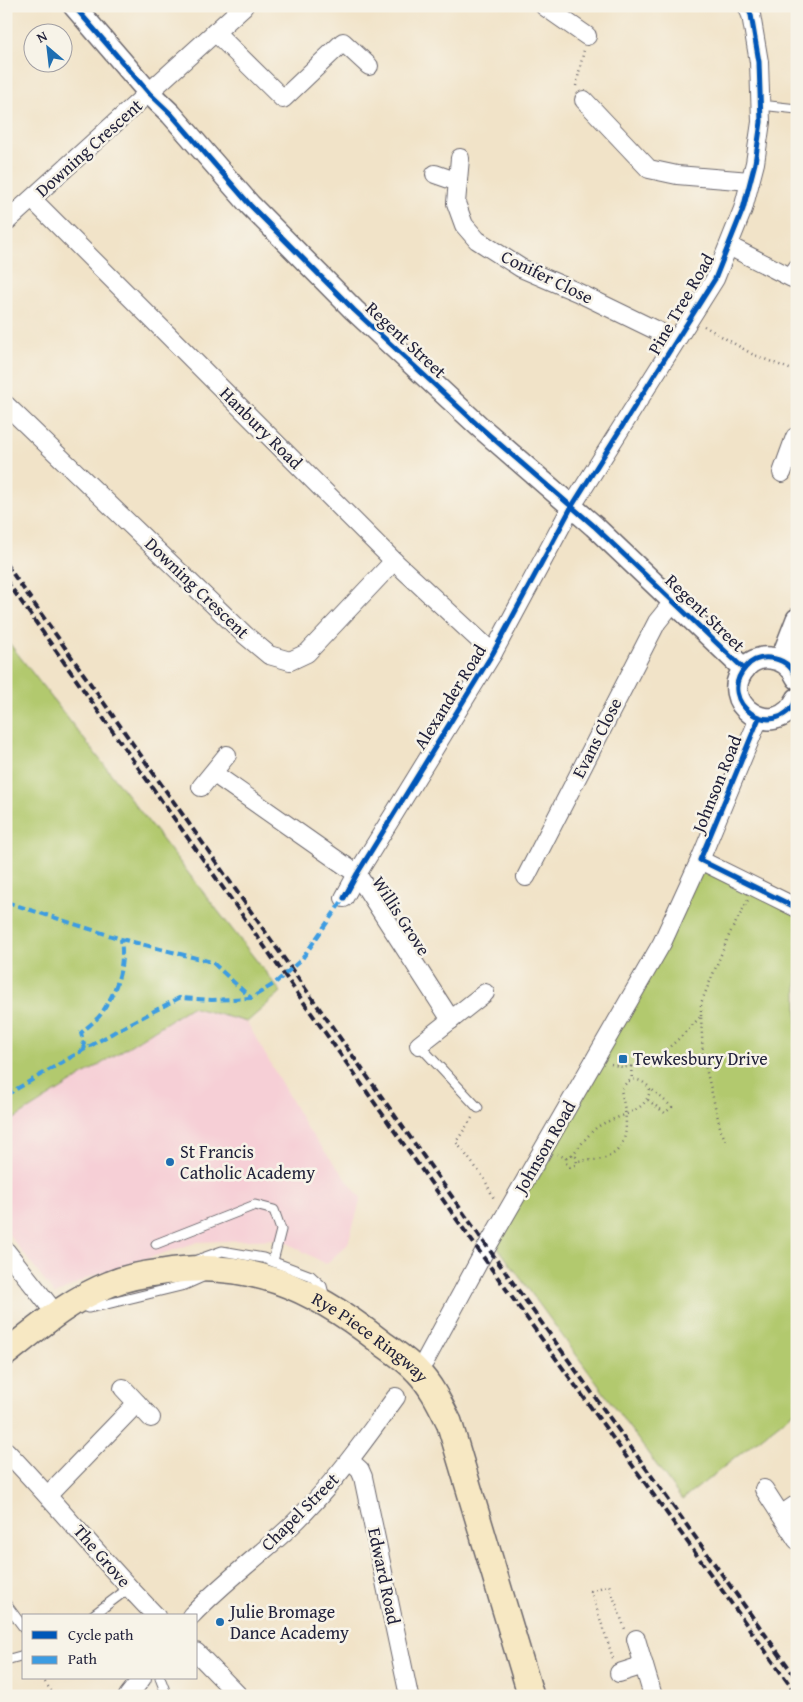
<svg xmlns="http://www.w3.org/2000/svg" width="803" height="1702" viewBox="0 0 803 1702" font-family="'Gentium Book Plus',serif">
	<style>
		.built { fill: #f6cfd6 }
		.green { fill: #b2c96e; stroke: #6a7654 }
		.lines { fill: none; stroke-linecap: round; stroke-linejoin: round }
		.service-casing { stroke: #6a666c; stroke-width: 11 }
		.minor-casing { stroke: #6a666c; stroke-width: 20 }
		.tertiary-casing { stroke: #6a666c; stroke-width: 24 }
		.secondary-casing { stroke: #6a666c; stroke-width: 28 }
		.path { stroke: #6a666c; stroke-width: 2.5; stroke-dasharray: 1 4; stroke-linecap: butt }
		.service { stroke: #fff; stroke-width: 9 }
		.minor { stroke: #fff; stroke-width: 18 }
		.tertiary { stroke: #fff; stroke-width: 21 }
		.secondary { stroke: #f7e8c3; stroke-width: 25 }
		.rail { stroke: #22223b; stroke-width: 4; stroke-dasharray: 8 4; stroke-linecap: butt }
		.quiet { stroke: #3c9ce2; stroke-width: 4; stroke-dasharray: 8 4; stroke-linecap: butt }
		.cycleway-casing { stroke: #f7f3e8; stroke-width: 8 }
		.cycleway { stroke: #0057b8; stroke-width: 5 }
		.poi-dot { fill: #1f6fb2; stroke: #f7f3e8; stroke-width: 2 }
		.labels { text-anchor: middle; stroke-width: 5; stroke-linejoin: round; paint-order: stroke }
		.street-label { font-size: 18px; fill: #22223b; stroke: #f7f3e8 }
		.poi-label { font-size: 18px; fill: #22223b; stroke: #f7f3e8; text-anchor: start }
	</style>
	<rect width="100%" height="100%" fill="#f7f3e8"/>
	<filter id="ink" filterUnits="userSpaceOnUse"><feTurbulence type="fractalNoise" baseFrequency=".02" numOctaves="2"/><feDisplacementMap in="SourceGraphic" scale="10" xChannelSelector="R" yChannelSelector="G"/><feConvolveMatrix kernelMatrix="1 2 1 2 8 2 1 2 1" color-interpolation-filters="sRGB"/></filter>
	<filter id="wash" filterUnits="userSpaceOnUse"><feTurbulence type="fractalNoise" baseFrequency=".0096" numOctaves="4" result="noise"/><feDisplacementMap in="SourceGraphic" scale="20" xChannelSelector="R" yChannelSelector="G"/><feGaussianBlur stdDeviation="1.12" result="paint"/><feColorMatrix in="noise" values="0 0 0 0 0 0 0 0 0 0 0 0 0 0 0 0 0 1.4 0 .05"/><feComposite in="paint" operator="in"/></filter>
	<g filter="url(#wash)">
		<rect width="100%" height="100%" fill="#f1e3c8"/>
		<path class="built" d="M191,1007L247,1022L306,1127L361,1198L348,1244L326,1264L280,1239L198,1242L87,1278L55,1295L6,1231V1124Z"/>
		<g class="green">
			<path d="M6,639L281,992L247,1022L191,1007L6,1124Z"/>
			<path d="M702,865L797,912V1409L682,1500L494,1242Z"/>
		</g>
	</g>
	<g filter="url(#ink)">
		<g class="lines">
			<defs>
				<g id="service">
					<path d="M761,105L797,109"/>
					<path d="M419,1045L478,1108"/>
					<path d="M156,1244L255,1205L274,1210L281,1230L273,1261"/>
					<path d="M197,1260L222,1251L263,1258L311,1276L322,1286L325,1298"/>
					<path d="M80,1305L88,1308L107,1304L185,1285L203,1277"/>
					<path d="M6,1604L24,1628"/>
					<path d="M92,1616L129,1588"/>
					<path d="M6,1660L24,1655"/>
					<path d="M160,1678L167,1696"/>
				</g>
				<g id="minor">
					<path d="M544,6L587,36"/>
					<path d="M215,32L283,99L343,42L369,66"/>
					<path d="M584,100L649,169L677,175L750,181"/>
					<path d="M460,158L456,203L464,225L477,240L521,268L577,292L676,340"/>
					<path d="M435,174L458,182"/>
					<path d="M32,199L394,561L493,653"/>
					<path d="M6,222L244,6"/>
					<path d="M729,246L792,278L797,268"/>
					<path d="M6,405L245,635L269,655L290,661L307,653L394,561"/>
					<path d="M782,473L795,437"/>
					<path d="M213,773L357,874L451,1020"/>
					<path d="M201,787L227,755"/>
					<path d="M700,860L797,908"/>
					<path d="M526,877L657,622L674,601"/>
					<path d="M344,898L357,874L493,653L572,506L715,279L743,209L755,163L761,122L759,62L751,15L747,6"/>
					<path d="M419,1045L485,993"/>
					<path d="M6,1251L56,1314"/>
					<path d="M417,1370L425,1361L484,1252L662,943L700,860L759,718"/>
					<path d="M123,1388L151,1418"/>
					<path d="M6,1451C58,1505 104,1563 156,1616"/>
					<path d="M350,1461L360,1470L363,1477L409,1696"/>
					<path d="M764,1489L797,1540"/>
					<path d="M48,1495L137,1403"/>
					<path d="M781,1515L797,1504"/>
					<path d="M191,1616C222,1583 258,1557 290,1527C331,1488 363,1442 396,1397"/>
					<path d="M636,1639L653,1696"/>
					<path d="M196,1652L239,1696"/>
					<path d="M619,1673L644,1665"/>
					<path d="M128,1696L142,1678"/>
				</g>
				<g id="tertiary">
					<path d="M74,6L149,93L171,114L250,205L354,310L480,427L594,526L744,669"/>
					<path d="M781,660L797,619"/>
					<path d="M797,678C792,667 783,659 770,658C761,657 752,660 746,667C714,701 774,745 797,699"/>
				</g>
				<g id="secondary">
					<path id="s1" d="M6,1353C39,1327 71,1299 110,1284C127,1277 144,1274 162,1272C248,1258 312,1288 378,1340C391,1350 406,1359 417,1371C431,1385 440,1404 449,1422L531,1696"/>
				</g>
			</defs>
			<use href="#service" class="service-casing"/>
			<use href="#minor" class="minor-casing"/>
			<use href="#tertiary" class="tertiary-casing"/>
			<use href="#secondary" class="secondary-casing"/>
			<g class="path">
				<path d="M576,86L584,50"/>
				<path d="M704,326L752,354L797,372"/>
				<path d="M701,1016V1003L730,933L748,900"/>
				<path d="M611,1064C616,1065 622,1068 627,1067C657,1064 681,1037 701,1016L703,1056L721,1131L726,1141"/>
				<path d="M631,1066L632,1080"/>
				<path d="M648,1100L665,1113L672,1107L650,1088"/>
				<path d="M472,1118L456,1142L484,1178L495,1201"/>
				<path d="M557,1154L566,1158V1163L570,1167L577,1164L576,1157L572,1155L566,1158"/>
				<path d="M572,1155C580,1146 587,1136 596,1128C615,1114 648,1115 650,1088C639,1077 629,1076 621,1090C626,1113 634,1148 605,1158C597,1161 586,1160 577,1161"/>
				<path d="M613,1658L591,1591L609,1585L625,1629"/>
				<path d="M42,1678L55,1696"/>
			</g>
			<use href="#service" class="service"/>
			<use href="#minor" class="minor"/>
			<use href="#tertiary" class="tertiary"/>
			<use href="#secondary" class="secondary"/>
			<g class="rail">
				<path d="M6,564L498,1262L797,1679"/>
				<path d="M6,580L491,1268L797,1695"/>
			</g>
			<g class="quiet">
				<path d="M6,902L121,939L212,962L251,998"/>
				<path d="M85,1049L81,1033C87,1027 96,1021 101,1014C117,990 125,967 121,939"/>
				<path d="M6,1095L116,1031L179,998L212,1000L251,998L274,984L302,959L344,898"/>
			</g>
			<defs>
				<g id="cycleway">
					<path d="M74,6L149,93L171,114L250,205L354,310L480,427L594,526L744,669"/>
					<path d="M797,678C792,667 783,659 770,658C761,657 752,660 746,667C714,701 774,745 797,699"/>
					<path d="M759,718L700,860L797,908"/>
					<path d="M344,898L357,874L493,653L572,506L715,279L743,209L755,163L761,122L759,62L751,15L747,6"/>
				</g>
			</defs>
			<use href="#cycleway" class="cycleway-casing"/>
			<use href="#cycleway" class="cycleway"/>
		</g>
	</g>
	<g class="poi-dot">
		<rect x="618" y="1054" width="10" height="10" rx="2.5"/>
		<circle cx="170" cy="1162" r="5"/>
		<circle cx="220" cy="1622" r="5"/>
	</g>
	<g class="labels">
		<g class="street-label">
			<text transform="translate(89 148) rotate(-42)" y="6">Downing Crescent</text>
			<text transform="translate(547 277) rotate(26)" y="6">Conifer Close</text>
			<text transform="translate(681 304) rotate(-60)" y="6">Pine Tree Road</text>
			<text transform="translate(406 340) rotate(43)" y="6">Regent Street</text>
			<text transform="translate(261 428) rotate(45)" y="6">Hanbury Road</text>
			<text transform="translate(197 588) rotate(44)" y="6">Downing Crescent</text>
			<text transform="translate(705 613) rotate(44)" y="6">Regent Street</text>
			<text transform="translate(450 697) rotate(-58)" y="6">Alexander Road</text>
			<text transform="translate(597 738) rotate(-63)" y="6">Evans Close</text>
			<text transform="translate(717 784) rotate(-68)" y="6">Johnson Road</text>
			<text transform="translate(401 916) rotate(57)" y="6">Willis Grove</text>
			<text transform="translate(545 1147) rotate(-60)" y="6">Johnson Road</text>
			<text dy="6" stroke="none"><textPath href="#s1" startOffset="405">Rye Piece Ringway</textPath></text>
			<text transform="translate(300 1512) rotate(-45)" y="6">Chapel Street</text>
			<text transform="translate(102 1556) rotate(49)" y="6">The Grove</text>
			<text transform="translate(384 1576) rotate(78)" y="6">Edward Road</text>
		</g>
		<g class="poi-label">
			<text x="633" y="1065">Tewkesbury Drive</text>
			<text x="180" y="1158">St Francis<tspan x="180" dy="21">Catholic Academy</tspan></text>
			<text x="230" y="1618">Julie Bromage<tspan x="230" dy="21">Dance Academy</tspan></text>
		</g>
	</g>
	<rect width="803" height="1702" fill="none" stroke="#f7f3e8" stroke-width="25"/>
	<rect x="22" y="1614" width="175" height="65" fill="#f7f3e8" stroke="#a29fa3"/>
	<rect x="32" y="1631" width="25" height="8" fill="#0057b8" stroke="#a29fa3"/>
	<text x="68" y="1640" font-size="15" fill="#22223b">Cycle path</text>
	<rect x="32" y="1656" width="25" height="8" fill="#3c9ce2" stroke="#a29fa3"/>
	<text x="68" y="1664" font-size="15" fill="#22223b">Path</text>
	<g transform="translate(48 48) rotate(332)"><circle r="24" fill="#f7f3e8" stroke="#a29fa3"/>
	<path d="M0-4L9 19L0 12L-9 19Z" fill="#1f6fb2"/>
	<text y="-8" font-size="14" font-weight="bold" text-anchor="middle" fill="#22223b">N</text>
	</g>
</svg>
